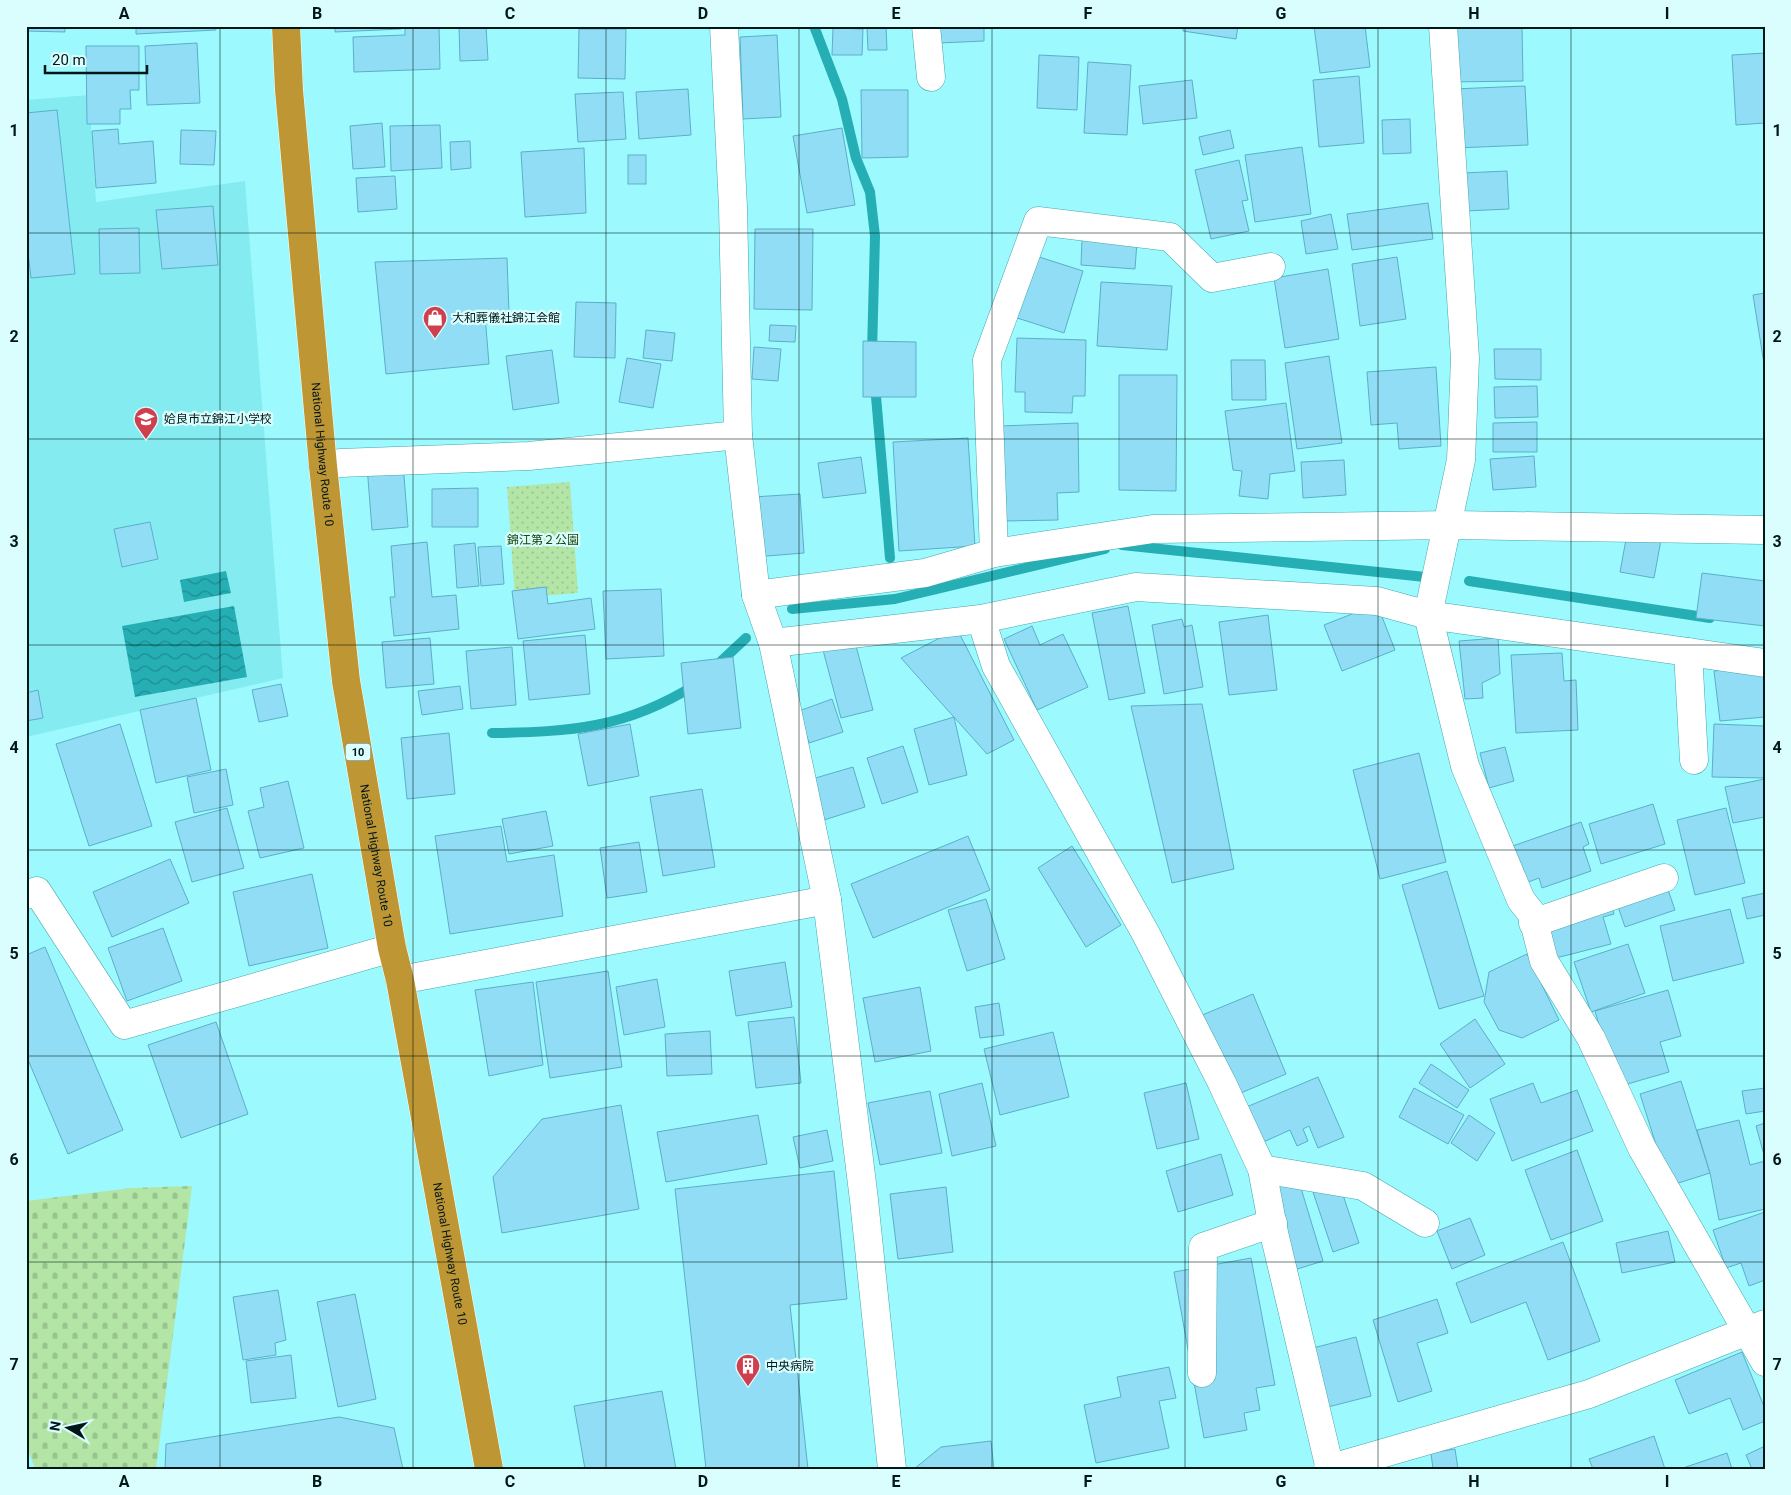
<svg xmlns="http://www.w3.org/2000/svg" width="1791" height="1495" viewBox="0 0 1791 1495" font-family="Roboto,'Noto Sans JP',sans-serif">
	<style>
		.built { fill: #84ecf1 }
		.cemetery { fill: url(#cemetery-stones) }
		.park { fill: url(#park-dots) }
		.water { fill: url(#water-waves) }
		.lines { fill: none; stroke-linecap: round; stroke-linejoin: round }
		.stream { stroke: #25aeb4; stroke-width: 10 }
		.building { fill: #90ddf5; stroke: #5aafc8 }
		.minor-casing { stroke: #46a6ab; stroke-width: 29 }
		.tertiary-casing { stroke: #46a6ab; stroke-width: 29 }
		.trunk-casing { stroke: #fff; stroke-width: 29 }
		.minor { stroke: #fff; stroke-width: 28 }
		.tertiary { stroke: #fff; stroke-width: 28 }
		.trunk { stroke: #bf9634; stroke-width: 28 }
		.grid { fill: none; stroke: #001718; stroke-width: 1; stroke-opacity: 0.55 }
		.labels { text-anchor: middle; stroke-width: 4.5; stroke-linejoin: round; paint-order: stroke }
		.shield { fill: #dafdfe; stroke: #415c5d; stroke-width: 1 }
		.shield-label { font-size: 11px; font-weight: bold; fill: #001718 }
		.poi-label { font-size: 12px; fill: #001718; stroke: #dafdfe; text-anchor: start }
		.street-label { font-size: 12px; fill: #001718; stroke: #dafdfe }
		.park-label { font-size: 12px; fill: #1b480d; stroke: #dafdfe }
		.neatline { fill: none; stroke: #001718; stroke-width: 2 }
		.grid-label { font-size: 16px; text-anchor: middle; font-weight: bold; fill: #001718 }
	</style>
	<defs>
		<pattern id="cemetery-stones" width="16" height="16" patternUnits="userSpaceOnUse" patternTransform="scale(1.25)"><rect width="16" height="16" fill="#b3e5a6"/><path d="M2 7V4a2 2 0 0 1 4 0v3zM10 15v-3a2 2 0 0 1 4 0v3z" fill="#98c48e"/></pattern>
		<pattern id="park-dots" width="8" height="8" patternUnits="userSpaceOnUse" patternTransform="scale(1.25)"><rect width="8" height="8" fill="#b3e5a6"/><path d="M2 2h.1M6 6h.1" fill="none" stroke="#98c48e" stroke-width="1.8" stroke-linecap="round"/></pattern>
		<pattern id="water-waves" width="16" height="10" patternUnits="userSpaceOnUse" patternTransform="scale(1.25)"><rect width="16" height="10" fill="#25aeb4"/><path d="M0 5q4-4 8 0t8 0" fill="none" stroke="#1e8d91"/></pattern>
	</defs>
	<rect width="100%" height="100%" fill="#9cfafe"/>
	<path class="built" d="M89,95L96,202L245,181L283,678L26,737V100Z"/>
	<path class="cemetery" d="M192,1186L156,1469H35L26,1444V1201L131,1188Z"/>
	<path class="park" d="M570,482L578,593L515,598L507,487Z"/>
	<g class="water">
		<path d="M226,571L231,593L184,602L180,580Z"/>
		<path d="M234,606L247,677L135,697L122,626Z"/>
	</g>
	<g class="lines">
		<g class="stream">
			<path d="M814,26L842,99L856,158L870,192L875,236L872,353"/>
			<path d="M875,385L890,558"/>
			<path d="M1122,545L1425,577"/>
			<path d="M1469,581L1710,618"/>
			<path d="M792,609L895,599L1105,549"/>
			<path d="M715,667L746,638"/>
			<path d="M492,733C571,732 626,728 695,685"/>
		</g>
	</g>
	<g class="building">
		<path d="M26,26H65V32L26,31Z"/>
		<path d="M136,26H215L216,30L136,34Z"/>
		<path d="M335,26H401V29L335,32Z"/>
		<path d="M405,26H439L440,69L354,72L353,37L405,35Z"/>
		<path d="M459,26H486L488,60L460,61Z"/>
		<path d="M886,26L887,50H868L867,27Z"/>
		<path d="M939,26H984V41L940,43Z"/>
		<path d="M1184,26H1238L1236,39L1183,31Z"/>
		<path d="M1314,26H1365L1370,67L1320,73Z"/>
		<path d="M1448,26H1522L1523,81L1449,82Z"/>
		<path d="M833,28L863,29L862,55H832Z"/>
		<path d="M579,29H626L625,79L578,78Z"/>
		<path d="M777,35L781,117L743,119L740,37Z"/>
		<path d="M197,43L200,103L147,105L145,46Z"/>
		<path d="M86,46H139V90H130L131,109H120V124H87Z"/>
		<path d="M1765,53V123L1736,125L1732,55Z"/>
		<path d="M1039,55L1079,57L1077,110L1037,108Z"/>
		<path d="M1088,62L1131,65L1127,135L1084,133Z"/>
		<path d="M1359,76L1364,143L1319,147L1313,80Z"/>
		<path d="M1192,80L1197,118L1143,124L1139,86Z"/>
		<path d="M1525,86L1528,145L1456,148L1453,89Z"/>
		<path d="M688,89L691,135L639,139L636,92Z"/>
		<path d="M861,90H908V157L862,158Z"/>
		<path d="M623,92L626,139L578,142L575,94Z"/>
		<path d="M57,110L75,274L31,278L26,235V113Z"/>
		<path d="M1410,119L1411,153L1383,154L1382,120Z"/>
		<path d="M382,123L385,167L353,169L350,126Z"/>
		<path d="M440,125L442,168L391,171L390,126Z"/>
		<path d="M842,128L855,205L807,213L793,136Z"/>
		<path d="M118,129L119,144L153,141L156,183L96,188L92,131Z"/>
		<path d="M181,130L216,131L214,165L180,164Z"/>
		<path d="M1230,130L1234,148L1203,155L1199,137Z"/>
		<path d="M470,141L471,168L451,170L450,142Z"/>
		<path d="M1302,147L1311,214L1255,222L1245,155Z"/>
		<path d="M584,148L586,213L525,217L521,152Z"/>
		<rect x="628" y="155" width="18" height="29"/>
		<path d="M1239,160L1248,200L1242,201L1249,231L1211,239L1195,170Z"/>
		<path d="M1507,171L1509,209L1465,211L1463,173Z"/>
		<path d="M395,176L397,209L358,212L356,178Z"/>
		<path d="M1428,203L1433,239L1352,250L1347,214Z"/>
		<path d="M213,206L218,265L162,269L156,210Z"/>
		<path d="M1331,214L1338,249L1306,254L1301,221Z"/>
		<path d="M139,228L140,273L100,274L99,229Z"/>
		<path d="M755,229H813L812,310L754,309Z"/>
		<path d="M1082,239L1137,242L1135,269L1081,265Z"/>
		<path d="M1033,255L1083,271L1064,333L1014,317Z"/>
		<path d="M1397,257L1406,319L1360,326L1352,264Z"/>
		<path d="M507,258L509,313L485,315L489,364L386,374L375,262Z"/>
		<path d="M1328,269L1339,339L1285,348L1274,278Z"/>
		<path d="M1101,282L1172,286L1167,350L1097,346Z"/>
		<path d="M1765,293V364H1764L1753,295Z"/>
		<path d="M576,302L616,303L615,358L574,357Z"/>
		<path d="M770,325L796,326L795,342L769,341Z"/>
		<path d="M646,330L675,333L672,361L643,358Z"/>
		<path d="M1017,338L1086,340L1085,396H1073L1072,413L1025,412V392H1015Z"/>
		<path d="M863,341L916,342V397H863Z"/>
		<path d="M754,347L781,349L778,381L752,379Z"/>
		<path d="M1494,349H1541V380L1495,379Z"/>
		<path d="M552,350L559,403L513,410L506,356Z"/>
		<path d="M1329,356L1342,443L1297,449L1285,363Z"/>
		<path d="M627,358L661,364L653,408L619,402Z"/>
		<path d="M1231,360H1265L1266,400H1232Z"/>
		<path d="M1436,367L1441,446L1399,449L1397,423L1371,425L1367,372Z"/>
		<path d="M1119,375H1177L1176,491L1119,490Z"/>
		<path d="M1537,386L1538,417L1495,418L1494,387Z"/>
		<path d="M1286,403L1295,471L1270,474L1268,499L1239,496L1242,471L1233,470L1225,411Z"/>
		<path d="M1537,422V452H1493V423Z"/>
		<path d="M1078,423L1079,492L1057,493L1058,520L1004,521L1001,426Z"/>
		<path d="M968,438L975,546L899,551L893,442Z"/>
		<path d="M1534,456L1536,487L1493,490L1490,459Z"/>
		<path d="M861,457L866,493L823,498L818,463Z"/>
		<path d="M1344,460L1346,495L1303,498L1301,462Z"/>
		<path d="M403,463L408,527L372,530L367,466Z"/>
		<path d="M478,488V527H432V489Z"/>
		<path d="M800,494L804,553L742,558L737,498Z"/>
		<path d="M150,522L158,559L122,567L114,529Z"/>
		<path d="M1627,534L1661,540L1654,578L1620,572Z"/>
		<path d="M427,542L432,597L456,595L459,629L394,636L390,597H395L391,546Z"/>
		<path d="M475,543L479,586L457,588L454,545Z"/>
		<path d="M501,546L504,584L481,586L478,547Z"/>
		<path d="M1702,573L1765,581V626L1696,618Z"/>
		<path d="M546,587L548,604L591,598L595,629L518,639L512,591Z"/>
		<path d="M661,589L664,656L606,659L603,591Z"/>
		<path d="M1377,604L1395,650L1342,671L1324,625Z"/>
		<path d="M1128,606L1145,693L1109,700L1092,613Z"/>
		<path d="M1268,615L1277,690L1229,695L1219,622Z"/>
		<path d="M1182,619L1184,627L1192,625L1203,687L1164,694L1152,625Z"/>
		<path d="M1032,626L1040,645L1063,634L1088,687L1037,710L1004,639Z"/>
		<path d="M957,629L1014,740L987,754L901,658Z"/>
		<path d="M585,635L590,694L529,700L523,641Z"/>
		<path d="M430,638L434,684L386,688L382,642Z"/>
		<path d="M1498,638L1500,674L1482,683L1483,698L1465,699L1459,641Z"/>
		<path d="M855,642L873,710L841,718L823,650Z"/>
		<path d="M512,647L516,705L471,709L466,651Z"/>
		<path d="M1562,653L1564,681L1576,680L1578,730L1516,733L1511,655Z"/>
		<path d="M733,657L741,728L688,734L681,663Z"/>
		<path d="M1765,666V717L1720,721L1714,671Z"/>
		<path d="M281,684L288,716L259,722L252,690Z"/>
		<path d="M460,686L463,709L422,715L418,691Z"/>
		<path d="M38,690L43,718L26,721V693Z"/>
		<path d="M196,698L211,770L156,783L140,710Z"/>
		<path d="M832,699L843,732L809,743L799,711Z"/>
		<path d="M1202,704L1234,869L1172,883L1131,706Z"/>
		<path d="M954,717L967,775L929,785L914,729Z"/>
		<path d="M120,724L152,826L89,846L56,744Z"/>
		<path d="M630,724L639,776L588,786L578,734Z"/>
		<path d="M1714,724L1765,726V778L1712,777Z"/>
		<path d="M449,733L455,794L407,799L401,738Z"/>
		<path d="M903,746L918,792L882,804L867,758Z"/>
		<path d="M1505,747L1514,781L1489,788L1480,753Z"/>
		<path d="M1419,753L1446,862L1380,879L1353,770Z"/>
		<path d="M853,767L865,807L824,820L812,779Z"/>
		<path d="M226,769L233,805L194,813L187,777Z"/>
		<path d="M1765,779V817L1733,823L1725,787Z"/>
		<path d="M288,781L304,848L260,858L248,811L264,807L260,788Z"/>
		<path d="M702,789L715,867L663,876L650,797Z"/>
		<path d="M1653,804L1665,844L1601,864L1589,824Z"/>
		<path d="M227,808L244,868L192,882L175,822Z"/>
		<path d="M1726,808L1745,883L1695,895L1677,820Z"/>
		<path d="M546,811L553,846L509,854L502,819Z"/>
		<path d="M1581,822L1589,844L1583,847L1591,871L1542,888L1539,878L1523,884L1510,847Z"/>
		<path d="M501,826L507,862L554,855L563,916L450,934L435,836Z"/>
		<path d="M968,836L990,890L873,938L851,884Z"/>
		<path d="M639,842L647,892L607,898L600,848Z"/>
		<path d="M1072,846L1121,925L1086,947L1038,868Z"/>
		<path d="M170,859L189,903L112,937L93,892Z"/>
		<path d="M1447,871L1484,996L1439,1009L1402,885Z"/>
		<path d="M312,874L328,948L249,966L233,892Z"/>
		<path d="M1664,878L1675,910L1625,927L1614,895Z"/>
		<path d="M1765,893V915L1747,919L1742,898Z"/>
		<path d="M1608,894L1614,914L1603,917L1611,944L1544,961L1532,914Z"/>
		<path d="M986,899L1005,959L967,971L948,910Z"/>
		<path d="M1730,909L1744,963L1673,981L1660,926Z"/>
		<path d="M163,928L182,981L127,1001L108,948Z"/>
		<path d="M1628,944L1645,993L1591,1012L1574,962Z"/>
		<path d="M45,947L123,1130L68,1154L26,1055V955Z"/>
		<path d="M1527,954L1559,1020L1522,1038L1499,1030L1484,1002L1489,972Z"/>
		<path d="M785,962L792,1007L736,1016L729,971Z"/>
		<path d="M608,971L622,1067L550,1078L536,982Z"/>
		<path d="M657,979L665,1027L624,1035L616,987Z"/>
		<path d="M533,982L543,1065L489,1076L475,990Z"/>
		<path d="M920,987L931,1051L875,1062L863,998Z"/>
		<path d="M1668,990L1681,1036L1660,1042L1669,1072L1617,1087L1595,1011Z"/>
		<path d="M1253,994L1286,1074L1217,1103L1183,1023Z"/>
		<path d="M999,1003L1004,1035L980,1038L975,1007Z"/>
		<path d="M794,1017L801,1083L756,1088L748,1022Z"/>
		<path d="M1475,1019L1505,1064L1470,1088L1440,1044Z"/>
		<path d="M216,1022L248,1114L181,1138L148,1045Z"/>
		<path d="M710,1031L712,1074L667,1076L665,1034Z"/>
		<path d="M1053,1032L1069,1097L1000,1115L984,1049Z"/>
		<path d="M1431,1064L1469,1090L1457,1108L1419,1083Z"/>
		<path d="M1318,1077L1344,1137L1318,1148L1309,1126L1303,1129L1308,1141L1297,1146L1290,1130L1259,1144L1244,1108Z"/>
		<path d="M1681,1081L1710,1173L1669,1186L1640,1094Z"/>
		<path d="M982,1083L996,1146L952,1156L939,1094Z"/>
		<path d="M1186,1083L1199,1139L1157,1149L1144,1093Z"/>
		<path d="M1533,1083L1541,1103L1577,1090L1593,1131L1512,1161L1490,1099Z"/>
		<path d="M1414,1088L1464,1115L1448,1144L1399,1117Z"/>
		<path d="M1765,1088V1111L1746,1114L1742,1091Z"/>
		<path d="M930,1091L942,1153L880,1165L868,1103Z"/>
		<path d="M621,1105L639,1209L502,1233L493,1177L542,1119Z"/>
		<path d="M758,1115L767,1164L666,1182L657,1132Z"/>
		<path d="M1469,1115L1495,1133L1477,1161L1451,1143Z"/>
		<path d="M1739,1120L1750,1165L1765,1161V1209L1719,1220L1710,1173L1697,1130Z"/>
		<path d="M1765,1123V1155H1764L1756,1126Z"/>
		<path d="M827,1130L833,1161L800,1168L793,1137Z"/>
		<path d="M1577,1150L1603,1221L1551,1240L1525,1170Z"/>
		<path d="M1221,1154L1233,1195L1178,1212L1166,1171Z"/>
		<path d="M1294,1165L1323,1261L1291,1271L1261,1174Z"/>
		<path d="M1334,1168L1359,1243L1333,1252L1308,1177Z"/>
		<path d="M834,1171L847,1299L790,1305L808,1469H706L675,1189Z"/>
		<path d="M946,1187L953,1252L898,1259L890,1194Z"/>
		<path d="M1765,1212V1280L1749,1286L1741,1263L1726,1268L1713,1230Z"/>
		<path d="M1470,1218L1485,1255L1452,1269L1437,1231Z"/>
		<path d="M1668,1231L1675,1262L1622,1273L1616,1243Z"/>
		<path d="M1563,1242L1600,1341L1548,1360L1526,1302L1471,1323L1456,1283Z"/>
		<path d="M1251,1258L1275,1385L1256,1388L1260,1410L1244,1413L1247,1430L1204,1438L1174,1272Z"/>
		<path d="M278,1290L286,1340L275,1343L276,1355L243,1360L233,1297Z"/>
		<path d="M355,1294L376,1399L338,1407L317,1302Z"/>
		<path d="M1437,1299L1448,1333L1417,1343L1432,1391L1398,1402L1373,1320Z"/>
		<path d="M1356,1337L1371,1396L1324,1408L1309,1349Z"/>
		<path d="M1742,1352L1765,1409V1421L1743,1430L1730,1398L1689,1414L1675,1380Z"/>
		<path d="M291,1355L296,1398L251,1403L246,1361Z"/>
		<path d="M1169,1367L1176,1398L1159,1401L1169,1448L1096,1463L1084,1405L1121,1397L1117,1377Z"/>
		<path d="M662,1391L676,1469H585L574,1406Z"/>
		<path d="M339,1417L394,1428L403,1469H165L166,1444Z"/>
		<path d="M1654,1436L1665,1469H1593L1589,1459Z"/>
		<path d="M991,1441L994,1469H914L941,1447Z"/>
		<path d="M1765,1446V1469H1752L1746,1455Z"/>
		<path d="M1455,1449L1458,1469H1433L1431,1453Z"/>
		<path d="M1727,1453L1732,1469H1680Z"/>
	</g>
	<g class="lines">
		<defs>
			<g id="minor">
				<path d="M724,26L733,207L738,435L756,595L773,643L827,900L864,1200L892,1469"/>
				<path d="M926,26L931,77"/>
				<path d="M1443,26L1465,358L1461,460L1428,615L1465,766L1521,900L1532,914L1544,961L1591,1038L1642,1148L1765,1362"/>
				<path d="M323,466L340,463L529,456L738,435"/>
				<path d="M994,553L987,360L1038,221L1170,237L1212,278L1271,267"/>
				<path d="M756,595L925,573L994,553L1153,529L1454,525L1765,530"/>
				<path d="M981,619L996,666L1146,934L1222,1083L1262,1169L1274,1233L1330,1469"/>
				<path d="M773,643L981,619L1136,587L1377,601L1428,615L1765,663"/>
				<path d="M1688,652L1694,760"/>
				<path d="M26,895L37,891L124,1025L392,948"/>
				<path d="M1533,923L1664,878"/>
				<path d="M400,980L827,900"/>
				<path d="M1262,1169L1363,1186L1425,1223"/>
				<path d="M1202,1373L1203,1247L1273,1223"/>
			</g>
			<path id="tertiary" d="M1328,1469L1589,1394L1765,1324"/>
			<g id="trunk">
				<path id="s1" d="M286,26L289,90L323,466L346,681L392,948L400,980L489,1469"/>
			</g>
		</defs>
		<use href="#minor" class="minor-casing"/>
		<use href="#tertiary" class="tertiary-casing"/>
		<use href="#trunk" class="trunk-casing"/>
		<use href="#minor" class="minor"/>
		<use href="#tertiary" class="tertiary"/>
		<use href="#trunk" class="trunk"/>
	</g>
	<path class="grid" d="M220,26V1469M413,26V1469M606,26V1469M799,26V1469M992,26V1469M1185,26V1469M1378,26V1469M1571,26V1469M26,233H1765M26,439H1765M26,645H1765M26,850H1765M26,1056H1765M26,1262H1765"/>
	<defs>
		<symbol id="shop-pin" viewBox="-11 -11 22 30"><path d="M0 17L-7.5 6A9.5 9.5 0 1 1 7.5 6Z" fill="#cf3f4d" stroke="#dafdfe"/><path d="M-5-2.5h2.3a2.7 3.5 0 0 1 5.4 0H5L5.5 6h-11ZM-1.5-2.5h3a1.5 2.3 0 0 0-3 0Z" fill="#fff"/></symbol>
		<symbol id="school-pin" viewBox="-11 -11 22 30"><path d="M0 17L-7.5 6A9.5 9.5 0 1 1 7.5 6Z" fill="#cf3f4d" stroke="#dafdfe"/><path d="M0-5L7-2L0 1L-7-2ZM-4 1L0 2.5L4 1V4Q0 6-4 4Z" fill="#fff"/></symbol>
		<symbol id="building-pin" viewBox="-11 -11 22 30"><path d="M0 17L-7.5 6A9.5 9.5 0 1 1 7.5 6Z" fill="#cf3f4d" stroke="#dafdfe"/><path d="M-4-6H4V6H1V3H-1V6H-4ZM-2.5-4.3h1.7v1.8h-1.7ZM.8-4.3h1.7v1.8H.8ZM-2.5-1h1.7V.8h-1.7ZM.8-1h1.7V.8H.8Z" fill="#fff"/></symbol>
	</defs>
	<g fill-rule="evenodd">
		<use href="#shop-pin" x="421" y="304" width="28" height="38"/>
		<use href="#school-pin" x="132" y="405" width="28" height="38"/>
		<use href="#building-pin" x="734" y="1352" width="28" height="38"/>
	</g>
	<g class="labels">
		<rect class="shield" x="345.5" y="743.5" width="25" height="17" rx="4"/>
		<g class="shield-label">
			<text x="358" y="756">10</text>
		</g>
		<g class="poi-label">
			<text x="452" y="322">大和葬儀社錦江会館</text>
			<text x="164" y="423">姶良市立錦江小学校</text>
			<text x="766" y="1370">中央病院</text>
		</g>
		<g class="street-label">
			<text dy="4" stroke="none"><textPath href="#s1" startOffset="430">National Highway Route 10</textPath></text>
			<text dy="4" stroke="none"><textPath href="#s1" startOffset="835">National Highway Route 10</textPath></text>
			<text dy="4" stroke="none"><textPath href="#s1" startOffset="1240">National Highway Route 10</textPath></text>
		</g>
		<g class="park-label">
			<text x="543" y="544">錦江第２公園</text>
		</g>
	</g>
	<rect width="1791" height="1495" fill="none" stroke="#dafdfe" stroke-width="55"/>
	<g transform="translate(68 1428) rotate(279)" stroke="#dafdfe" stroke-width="4" paint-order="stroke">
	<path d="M0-4L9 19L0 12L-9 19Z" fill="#001718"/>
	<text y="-8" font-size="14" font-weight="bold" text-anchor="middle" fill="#001718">N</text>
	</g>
	<path d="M45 65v8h102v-8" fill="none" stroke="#001718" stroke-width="2.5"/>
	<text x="52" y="65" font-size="15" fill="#001718" stroke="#dafdfe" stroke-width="4" paint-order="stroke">20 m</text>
	<rect x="28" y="28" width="1736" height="1440" class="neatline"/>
	<g class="grid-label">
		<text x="124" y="19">A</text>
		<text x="317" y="19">B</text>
		<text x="510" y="19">C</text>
		<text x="703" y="19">D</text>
		<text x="896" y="19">E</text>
		<text x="1088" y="19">F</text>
		<text x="1281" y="19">G</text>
		<text x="1474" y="19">H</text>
		<text x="1667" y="19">I</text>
		<text x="14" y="136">1</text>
		<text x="1777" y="136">1</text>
		<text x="14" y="342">2</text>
		<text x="1777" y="342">2</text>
		<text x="14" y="547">3</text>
		<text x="1777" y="547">3</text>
		<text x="14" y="753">4</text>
		<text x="1777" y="753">4</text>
		<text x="14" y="959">5</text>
		<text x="1777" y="959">5</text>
		<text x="14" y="1165">6</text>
		<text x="1777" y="1165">6</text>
		<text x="14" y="1370">7</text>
		<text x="1777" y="1370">7</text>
		<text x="124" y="1487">A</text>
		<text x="317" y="1487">B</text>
		<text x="510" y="1487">C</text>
		<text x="703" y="1487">D</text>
		<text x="896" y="1487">E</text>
		<text x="1088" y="1487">F</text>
		<text x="1281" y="1487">G</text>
		<text x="1474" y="1487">H</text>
		<text x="1667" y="1487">I</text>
	</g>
</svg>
